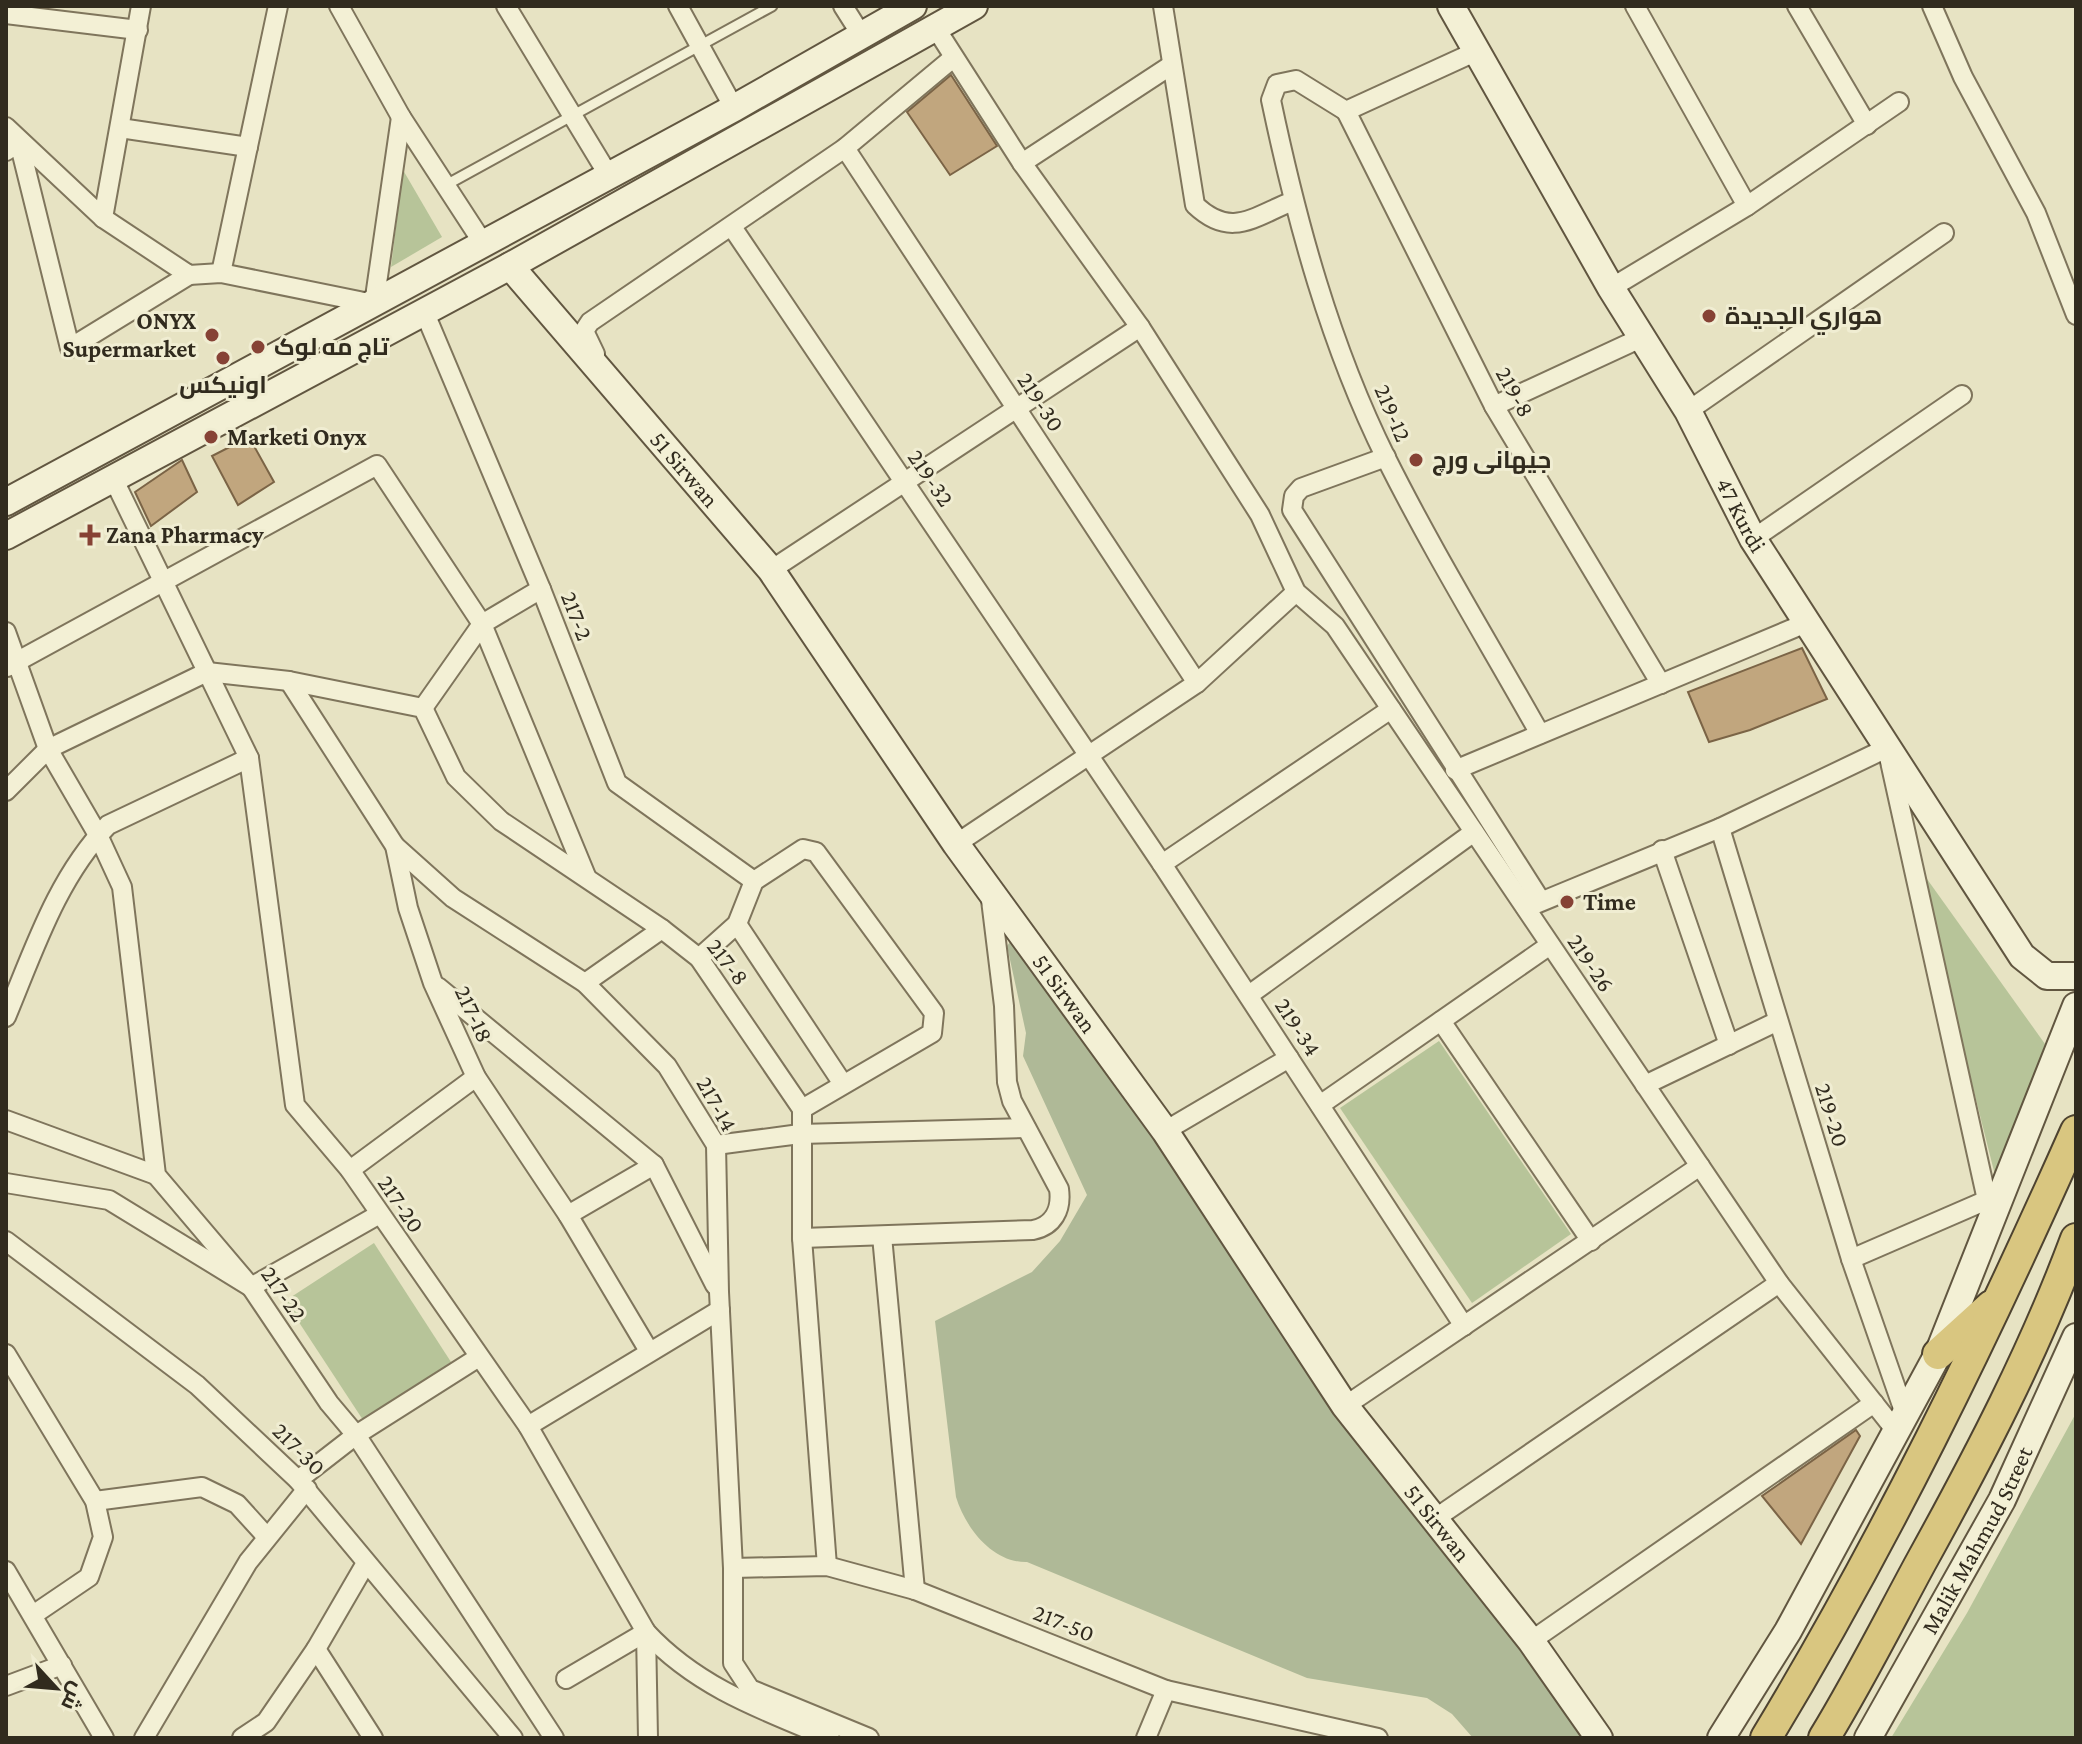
<svg xmlns="http://www.w3.org/2000/svg" width="2082" height="1744" viewBox="0 0 2082 1744" font-family="'Crimson Pro',Cairo,serif">
	<style>
		.green { fill: #b7c499 }
		.cemetery { fill: #afb997 }
		.building { fill: #c1a67e; stroke: #7b6446; stroke-width: 2 }
		.lines { fill: none; stroke-linecap: round; stroke-linejoin: round }
		.service-casing { stroke: #7f755c; stroke-width: 13 }
		.minor-casing { stroke: #7f755c; stroke-width: 22 }
		.secondary-casing { stroke: #615640; stroke-width: 30 }
		.trunk-casing { stroke: #4e4330; stroke-width: 34 }
		.service { stroke: #f3f0d5; stroke-width: 9 }
		.minor { stroke: #f3f0d5; stroke-width: 18 }
		.secondary { stroke: #f3f0d5; stroke-width: 26 }
		.trunk { stroke: #d9c680; stroke-width: 30 }
		.poi-dot { fill: #864235; stroke: #f0edd2; stroke-width: 3 }
		.labels { text-anchor: middle; stroke-width: 6; stroke-linejoin: round; paint-order: stroke }
		.poi-label { font-size: 24px; font-weight: bold; fill: #312b1e; stroke: #f0edd2; text-anchor: start }
		.street-label { font-size: 24px; fill: #312b1e; stroke: #f0edd2 }
	</style>
	<rect width="100%" height="100%" fill="#e7e3c3"/>
	<g class="green">
		<path d="M403,170L442,237L391,267Z"/>
		<path d="M1917,865L2045,1044L1996,1179Z"/>
		<path d="M1439,1041L1571,1234L1472,1303L1340,1108Z"/>
		<path d="M374,1243L451,1362L363,1420L285,1301Z"/>
		<path d="M2076,1413V1738H1891L1967,1613Z"/>
	</g>
	<path class="cemetery" d="M1017,933L1593,1738H1473L1452,1714L1427,1698L1307,1678L1027,1562C992,1563 965,1527 956,1497L935,1321L1032,1272L1060,1241L1087,1195L1023,1056L1026,1033L1007,946Z"/>
	<g class="building">
		<path d="M951,75L997,146L950,175L907,112Z"/>
		<path d="M249,437L274,482L238,505L212,456Z"/>
		<path d="M182,460L197,492L151,526L135,492Z"/>
		<path d="M1802,648L1827,699L1750,730L1709,742L1688,692Z"/>
		<path d="M1856,1430L1860,1436L1801,1544L1762,1496Z"/>
	</g>
	<g class="lines">
		<defs>
			<path id="service" d="M446,185L772,6"/>
			<g id="minor">
				<path d="M339,6L401,117L483,243"/>
				<path d="M506,6L609,176"/>
				<path d="M678,6L734,108"/>
				<path d="M843,6L862,36"/>
				<path d="M1163,6L1195,205C1231,239 1253,217 1293,201"/>
				<path d="M1635,6L1747,206"/>
				<path d="M1797,6L1867,125"/>
				<path d="M1932,6L1963,77L2036,213L2076,315"/>
				<path d="M6,14L138,30"/>
				<path d="M935,27L1022,163L1140,327L1260,515L1296,592L1335,626L1779,1283L1896,1431"/>
				<path d="M1477,51L1346,111L1296,80L1277,84L1271,100C1297,223 1330,345 1386,458C1433,552 1489,643 1540,734"/>
				<path d="M1346,111L1494,406L1661,684"/>
				<path d="M6,127L103,218L189,275L221,273L374,304L401,117"/>
				<path d="M120,128L248,147"/>
				<path d="M845,148L1197,683"/>
				<path d="M6,151L19,142L70,348L189,275"/>
				<path d="M1022,163L1170,66"/>
				<path d="M103,218L141,6"/>
				<path d="M732,227L1162,864L1464,1326"/>
				<path d="M221,273L278,6"/>
				<path d="M1611,288L1747,206L1899,102"/>
				<path d="M424,311L541,589L617,783L754,881"/>
				<path d="M595,354L584,331L590,322L845,148L953,58"/>
				<path d="M1494,406L1643,337"/>
				<path d="M1688,411L1944,233"/>
				<path d="M1386,457L1301,488L1294,496L1292,510L1541,901"/>
				<path d="M112,476L249,758L295,1105L350,1170L528,1426L646,1632C697,1687 762,1710 830,1738"/>
				<path d="M1753,539L1962,395"/>
				<path d="M771,570L1140,327"/>
				<path d="M6,632L48,749L98,835L122,887L156,1175L251,1287L329,1403L356,1435L554,1738"/>
				<path d="M7,667L377,465L482,624L586,876"/>
				<path d="M289,681L395,846L408,908L433,983L476,1077L568,1215L649,1351"/>
				<path d="M423,708L482,624L541,589"/>
				<path d="M1455,770L1806,623"/>
				<path d="M6,791L48,749L207,672L289,681L423,708L456,777L501,821L662,929L699,958L802,1109V1238L827,1566"/>
				<path d="M1720,828L1851,1259L1905,1414"/>
				<path d="M956,844L1197,683L1296,592"/>
				<path d="M395,846L453,898L585,983L667,1066L716,1145L719,1292L733,1568V1663L750,1689L869,1738"/>
				<path d="M1662,850L1729,1045"/>
				<path d="M1162,864L1391,709"/>
				<path d="M1526,908L1720,828L1887,748L1991,1218"/>
				<path d="M737,924L843,1084"/>
				<path d="M699,958L737,924L754,881L803,849L816,852L934,1013L932,1033L802,1109"/>
				<path d="M585,983L662,929"/>
				<path d="M438,987L654,1165L715,1285"/>
				<path d="M1249,995L1474,832"/>
				<path d="M6,1017C34,950 57,878 108,825L249,758"/>
				<path d="M1441,1021L1591,1241"/>
				<path d="M1645,1085L1778,1021"/>
				<path d="M1320,1105L1550,945"/>
				<path d="M6,1120L156,1175"/>
				<path d="M1165,1131L1289,1058"/>
				<path d="M716,1145L800,1134L1026,1128"/>
				<path d="M350,1170L476,1077"/>
				<path d="M6,1183L109,1200L251,1287L378,1215"/>
				<path d="M568,1215L654,1165"/>
				<path d="M882,1236L915,1590"/>
				<path d="M802,1238L1033,1230C1053,1226 1062,1210 1059,1189L1012,1101L1007,1082L1004,1006L990,892"/>
				<path d="M6,1241L197,1385L298,1480L513,1738"/>
				<path d="M1851,1259L1987,1200"/>
				<path d="M6,1354L95,1501L103,1537L89,1577L33,1615"/>
				<path d="M1345,1406L1700,1166"/>
				<path d="M528,1426L720,1310"/>
				<path d="M298,1480L356,1435L479,1357"/>
				<path d="M95,1501L202,1487L237,1504L266,1536"/>
				<path d="M1433,1520L1779,1283"/>
				<path d="M733,1568L827,1566L915,1590L1166,1690L1378,1738"/>
				<path d="M6,1571L104,1738"/>
				<path d="M646,1632L648,1738"/>
				<path d="M1531,1641L1874,1403"/>
				<path d="M316,1649L373,1738"/>
				<path d="M566,1679L646,1632"/>
				<path d="M6,1686L62,1665"/>
				<path d="M144,1738L248,1562L307,1489"/>
				<path d="M242,1738L266,1722L316,1649L366,1563"/>
				<path d="M1146,1738L1166,1690"/>
			</g>
			<g id="secondary">
				<path id="s1" d="M1451,6L1611,288L1688,411L1753,539L2022,956L2047,976H2076"/>
				<path id="s2" d="M510,266L771,570L956,844L1165,1131L1345,1406L1531,1641L1599,1738"/>
				<path d="M6,502L734,108L913,6"/>
				<path d="M6,536L510,266L974,6"/>
				<path d="M1721,1738L1788,1631L1938,1354L2076,1006"/>
				<path id="s3" d="M1868,1738L2002,1500L2076,1337"/>
			</g>
			<g id="trunk">
				<path d="M1938,1354L1991,1306"/>
				<path d="M1766,1738C1884,1543 1983,1340 2076,1131"/>
				<path d="M1824,1738C1859,1681 1889,1621 1921,1562C1979,1457 2034,1352 2076,1239"/>
			</g>
		</defs>
		<use href="#service" class="service-casing"/>
		<use href="#minor" class="minor-casing"/>
		<use href="#secondary" class="secondary-casing"/>
		<use href="#trunk" class="trunk-casing"/>
		<use href="#service" class="service"/>
		<use href="#minor" class="minor"/>
		<use href="#secondary" class="secondary"/>
		<use href="#trunk" class="trunk"/>
	</g>
	<g class="poi-dot">
		<circle cx="1709" cy="316" r="8"/>
		<circle cx="212" cy="335" r="8"/>
		<circle cx="258" cy="347" r="8"/>
		<circle cx="223" cy="358" r="8"/>
		<circle cx="211" cy="437" r="8"/>
		<circle cx="1416" cy="460" r="8"/>
		<path d="M86 523h8v8h8v8h-8v8h-8v-8h-8v-8h8z"/>
		<circle cx="1567" cy="902" r="8"/>
	</g>
	<g class="labels">
		<g class="poi-label">
			<text x="1725" y="324">هواري الجديدة</text>
			<text x="196" y="329" text-anchor="end">ONYX<tspan x="196" dy="28">Supermarket</tspan></text>
			<text x="274" y="355">تاج مه لوک</text>
			<text x="223" y="393" text-anchor="middle">اونيكس</text>
			<text x="227" y="445">Marketi Onyx</text>
			<text x="1432" y="468">جیهانی ورچ</text>
			<text x="106" y="543">Zana Pharmacy</text>
			<text x="1583" y="910">Time</text>
		</g>
		<g class="street-label">
			<text transform="translate(1515 392) rotate(61)" y="8">219-8</text>
			<text transform="translate(1041 402) rotate(57)" y="8">219-30</text>
			<text transform="translate(1393 413) rotate(67)" y="8">219-12</text>
			<text dy="8" stroke="none"><textPath href="#s2" startOffset="268">51 Sirwan</textPath></text>
			<text transform="translate(931 478) rotate(56)" y="8">219-32</text>
			<text dy="8" stroke="none"><textPath href="#s1" startOffset="586">47 Kurdi</textPath></text>
			<text transform="translate(577 616) rotate(69)" y="8">217-2</text>
			<text transform="translate(728 962) rotate(52)" y="8">217-8</text>
			<text transform="translate(1591 963) rotate(56)" y="8">219-26</text>
			<text dy="8" stroke="none"><textPath href="#s2" startOffset="916">51 Sirwan</textPath></text>
			<text transform="translate(474 1014) rotate(65)" y="8">217-18</text>
			<text transform="translate(1298 1027) rotate(57)" y="8">219-34</text>
			<text transform="translate(717 1104) rotate(61)" y="8">217-14</text>
			<text transform="translate(1832 1115) rotate(73)" y="8">219-20</text>
			<text transform="translate(401 1204) rotate(56)" y="8">217-20</text>
			<text transform="translate(284 1294) rotate(55)" y="8">217-22</text>
			<text transform="translate(299 1449) rotate(45)" y="8">217-30</text>
			<text dy="8" stroke="none"><textPath href="#s2" startOffset="1564">51 Sirwan</textPath></text>
			<text dy="8" stroke="none"><textPath href="#s3" startOffset="226">Malik Mahmud Street</textPath></text>
			<text transform="translate(1064 1623) rotate(22)" y="8">217-50</text>
		</g>
	</g>
	<rect width="2082" height="1744" fill="none" stroke="#312b1e" stroke-width="16"/>
	<g transform="translate(56 1688) rotate(116)" stroke="#f0edd2" stroke-width="6" paint-order="stroke">
	<path d="M0-6L14 30L0 20L-14 30Z" fill="#312b1e"/>
	<text y="-12" font-size="22" font-weight="bold" text-anchor="middle" fill="#312b1e">ش</text>
	</g>
</svg>
